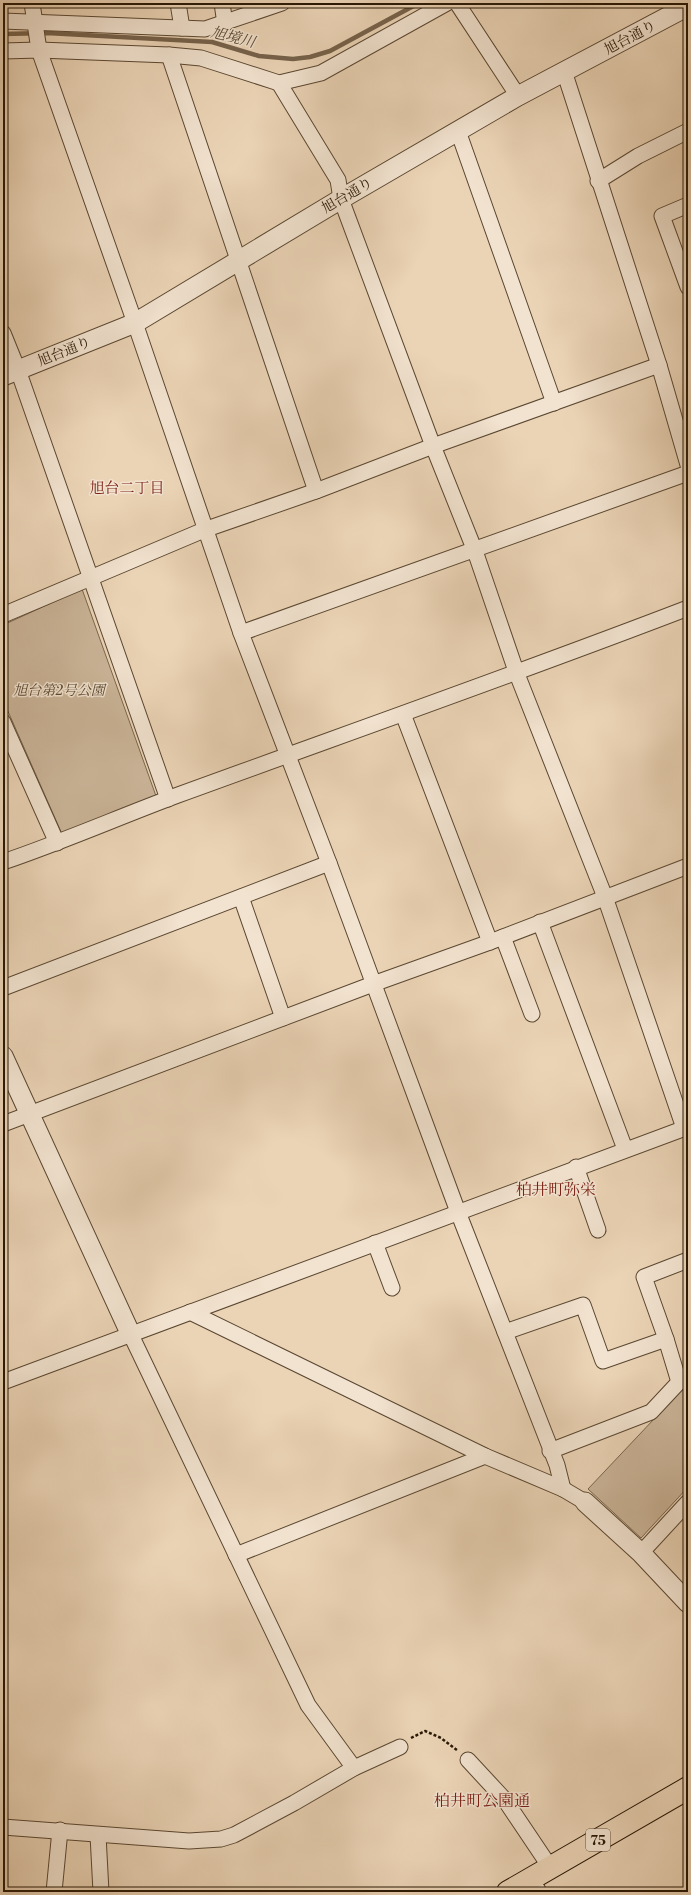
<svg xmlns="http://www.w3.org/2000/svg" width="691" height="1895" viewBox="0 0 691 1895" font-family="'Libre Bodoni','Noto Serif JP',serif">
	<style>
		.green { fill: #cab498; stroke: #7a664e }
		.lines { fill: none; stroke-linecap: round; stroke-linejoin: round }
		.stream { stroke: #76624b; stroke-width: 4.5 }
		.minor-casing { stroke: #5a4731; stroke-width: 17 }
		.tertiary-casing { stroke: #5a4731; stroke-width: 21 }
		.primary-casing { stroke: #291805; stroke-width: 24 }
		.path { stroke: #291805; stroke-width: 2.5; stroke-dasharray: 3 2; stroke-linecap: butt }
		.minor { stroke: #f2e3d0; stroke-width: 15 }
		.tertiary { stroke: #f2e3d0; stroke-width: 19 }
		.primary { stroke: #ebd4b6; stroke-width: 22 }
		.labels { text-anchor: middle; stroke-width: 3; stroke-linejoin: round; paint-order: stroke }
		.shield { fill: #f2e3d0; stroke: #655542; stroke-width: 1 }
		.shield-label { font-size: 13px; font-weight: bold; fill: #291805 }
		.street-label { font-size: 14px; fill: #291805; stroke: #f2e3d0 }
		.park-label { font-size: 14px; font-style: italic; fill: #594731; stroke: #f2e3d0 }
		.water-label { font-size: 15px; font-style: italic; fill: #5c4a34; stroke: #f2e3d0 }
		.neighbourhood-label { font-size: 15px; fill: #7a1f14; stroke: #f2e3d0 }
		.quarter-label { font-size: 16px; fill: #7a1f14; stroke: #f2e3d0 }
	</style>
	<rect width="100%" height="100%" fill="#ebd4b6"/>
	<filter id="stains"><feTurbulence type="fractalNoise" baseFrequency=".005" numOctaves="4"/><feColorMatrix values="0 0 0 0 .2 0 0 0 0 .09 0 0 0 0 .02 0 0 0 .5 -.17"/></filter>
	<radialGradient id="worn" r=".72"><stop offset=".6" stop-color="#630" stop-opacity="0"/><stop offset="1" stop-color="#630" stop-opacity=".3"/></radialGradient>
	<g class="green">
		<path d="M82,589L156,796L62,834L3,700V625Z"/>
		<path d="M688,1383V1487L641,1538L588,1489Z"/>
	</g>
	<g class="lines">
		<path class="stream" d="M3,34L47,33L212,42L259,56L293,59L310,57L330,51L419,3"/>
		<defs>
			<g id="minor">
				<path d="M32,3L39,50L135,323L241,633L329,863L458,1212L557,1465L563,1489"/>
				<path d="M178,3L182,28"/>
				<path d="M222,3L225,24"/>
				<path d="M457,3L518,96"/>
				<path d="M3,21L205,29L282,3"/>
				<path d="M3,51L39,50L169,55L201,58L279,83L321,73L447,3"/>
				<path d="M169,55L316,491"/>
				<path d="M564,71L659,365L688,465"/>
				<path d="M279,83L338,180L341,199L433,446L475,551L517,674L605,897L684,1128"/>
				<path d="M458,131L554,403"/>
				<path d="M598,181L638,156L688,131"/>
				<path d="M688,205L662,216L688,287"/>
				<path d="M3,333L18,370L168,799"/>
				<path d="M3,615L204,530L316,491L433,446L659,365"/>
				<path d="M241,633L688,473"/>
				<path d="M403,714L490,942"/>
				<path d="M3,722L57,843"/>
				<path d="M3,862C62,842 119,817 178,795C348,733 519,673 688,608"/>
				<path d="M241,897L283,1018"/>
				<path d="M540,922L625,1149"/>
				<path d="M503,937L532,1014"/>
				<path d="M3,988L329,863"/>
				<path d="M3,1124L373,984L490,942L688,866"/>
				<path d="M576,1167L598,1230"/>
				<path d="M375,1243L392,1288"/>
				<path d="M190,1312L485,1456L563,1489L585,1502"/>
				<path d="M505,1332L583,1305L603,1361L666,1339L679,1382L651,1412L550,1451"/>
				<path d="M131,1335L308,1705L354,1768"/>
				<path d="M666,1339L644,1277L688,1260"/>
				<path d="M3,1382L688,1127"/>
				<path d="M641,1553L688,1502"/>
				<path d="M236,1555L485,1456"/>
				<path d="M468,1760L505,1800L550,1867"/>
				<path d="M3,1827L189,1841L221,1839L234,1835L294,1803L354,1768L400,1747"/>
				<path d="M98,1835L101,1892"/>
				<path d="M531,1879L539,1892"/>
				<path d="M54,1892L60,1830"/>
			</g>
			<g id="tertiary">
				<path d="M3,376L135,323L341,199L518,96L688,6"/>
				<path d="M3,1056L131,1335"/>
				<path d="M585,1502L641,1553L688,1603"/>
			</g>
			<path id="primary" d="M508,1892L688,1788"/>
		</defs>
		<use href="#minor" class="minor-casing"/>
		<use href="#tertiary" class="tertiary-casing"/>
		<use href="#primary" class="primary-casing"/>
		<path class="path" d="M411,1738L425,1731L441,1738L457,1750"/>
		<use href="#minor" class="minor"/>
		<use href="#tertiary" class="tertiary"/>
		<use href="#primary" class="primary"/>
	</g>
	<g class="labels">
		<rect class="shield" x="586" y="1829" width="24" height="22" rx="3"/>
		<g class="shield-label">
			<text x="598" y="1845">75</text>
		</g>
		<g class="street-label">
			<text transform="translate(630 37) rotate(-28)" y="5">旭台通り</text>
			<text transform="translate(347 195) rotate(-30)" y="5">旭台通り</text>
			<text transform="translate(64 351) rotate(-22)" y="5">旭台通り</text>
		</g>
		<g class="park-label">
			<text x="59" y="695">旭台第2号公園</text>
		</g>
		<g class="water-label">
			<text transform="translate(233 37) rotate(14)" y="5">旭境川</text>
		</g>
		<g class="neighbourhood-label">
			<text x="127" y="493">旭台二丁目</text>
		</g>
		<g class="quarter-label">
			<text x="556" y="1195">柏井町弥栄</text>
			<text x="482" y="1806">柏井町公園通</text>
		</g>
	</g>
	<rect width="691" height="1895" fill="none" stroke="#ebd4b6" stroke-width="16"/>
	<rect x="4" y="4" width="683" height="1887" fill="none" stroke="#291805" stroke-width="2"/>
	<rect x="8" y="8" width="675" height="1879" fill="none" stroke="#291805"/>
	<rect width="100%" height="100%" filter="url(#stains)"/>
	<rect width="100%" height="100%" fill="url(#worn)"/>
</svg>
